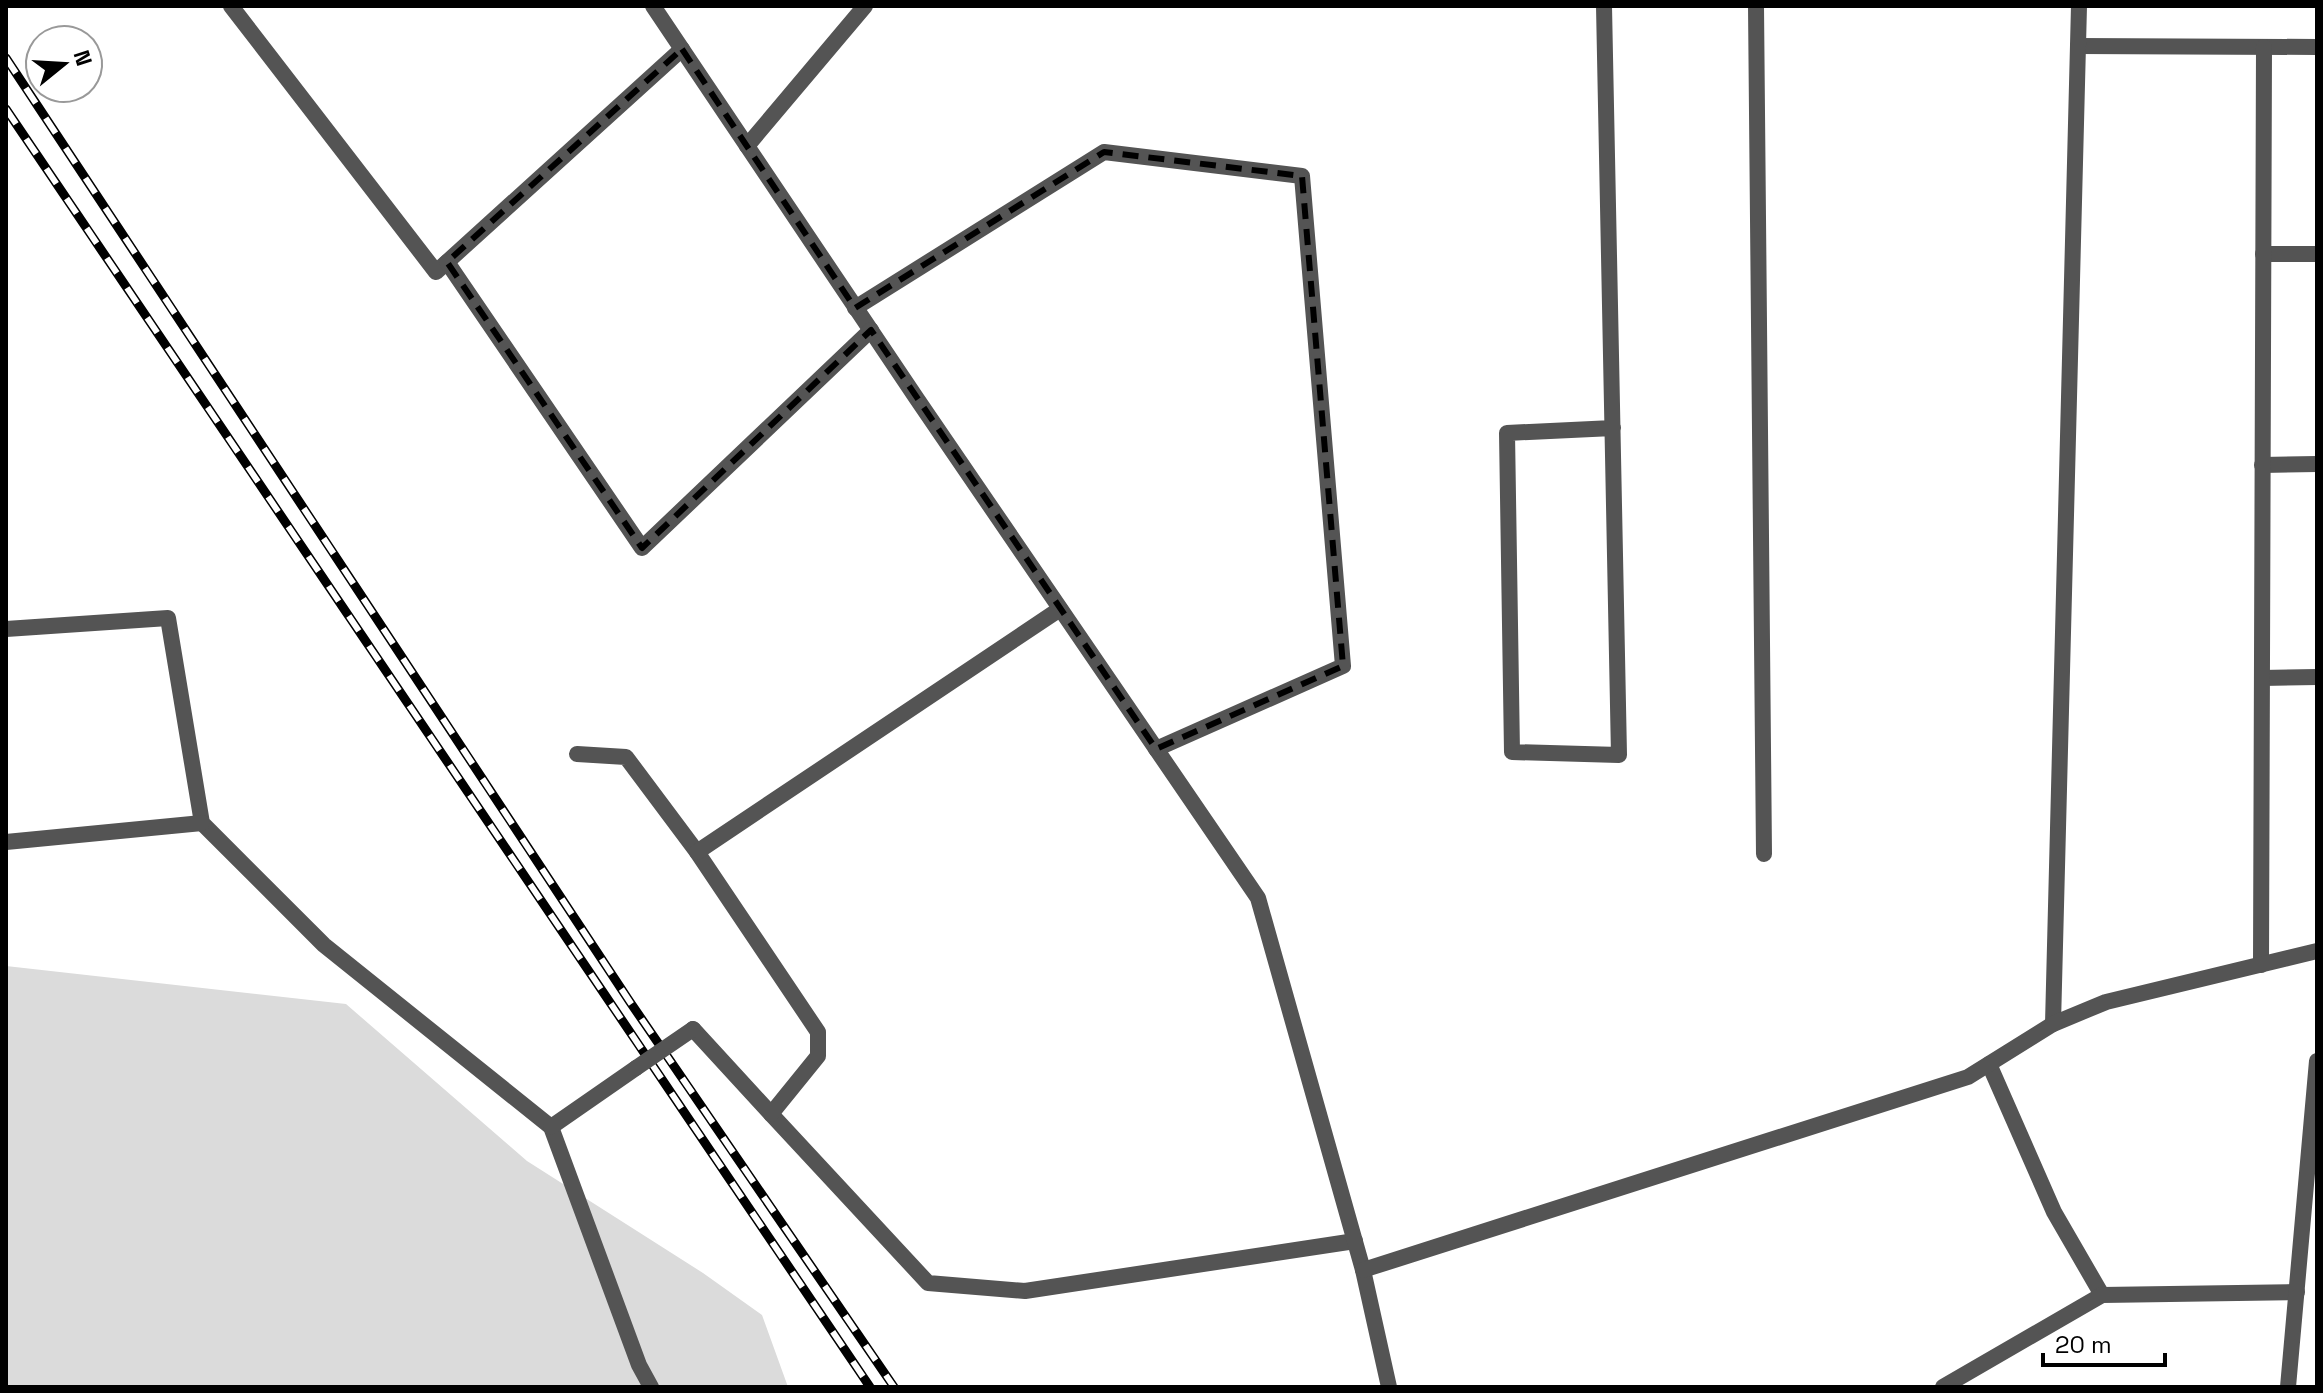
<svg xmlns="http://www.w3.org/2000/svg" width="2323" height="1393" viewBox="0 0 2323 1393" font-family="'Space Grotesk',sans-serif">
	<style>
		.green { fill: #dbdbdb }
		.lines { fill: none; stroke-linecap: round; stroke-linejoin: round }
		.service { stroke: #545454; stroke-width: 16 }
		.minor { stroke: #545454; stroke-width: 16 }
		.rail-casing { stroke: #000; stroke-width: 9 }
		.rail { stroke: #fff; stroke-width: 6; stroke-dasharray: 18; stroke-linecap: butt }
		.minor-bridge { stroke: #545454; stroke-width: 16 }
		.marked { fill: none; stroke: #000; stroke-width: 6; stroke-dasharray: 16 10; stroke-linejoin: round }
	</style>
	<rect width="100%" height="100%" fill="#fff"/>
	<path class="green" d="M6,966L346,1004L527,1161L703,1273L762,1315L788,1387H6Z"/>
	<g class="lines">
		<g class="service">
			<path d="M1989,1064L2054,1212L2102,1295"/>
			<path d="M771,1114L928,1283L1025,1291L1355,1241"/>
			<path d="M1943,1387L2102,1295L2297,1292"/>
		</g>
		<g class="minor">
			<path d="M231,6L436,272L682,49"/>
			<path d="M653,6L917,399L1258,898L1363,1270L1389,1387"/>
			<path d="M1604,6L1619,755L1512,752L1507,433L1613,428"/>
			<path d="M1756,6L1764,854"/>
			<path d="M2078,46L2317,47"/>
			<path d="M747,146L865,6"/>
			<path d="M2263,254H2317"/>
			<path d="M447,262L642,548L871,330"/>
			<path d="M855,308L1104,152L1302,176L1343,666L1156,749"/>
			<path d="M2262,465L2317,464"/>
			<path d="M6,629L168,618L202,823L324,945L551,1127L639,1365L651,1387"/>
			<path d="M2262,678L2317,677"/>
			<path d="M577,754L626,757L697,852L818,1032V1056L771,1114L693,1029"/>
			<path d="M6,842L202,823"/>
			<path d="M697,852L1060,609"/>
			<path d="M2261,965L2264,47"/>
			<path d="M2053,1024L2079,6"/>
			<path d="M551,1127L636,1068"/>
			<path d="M1363,1270L1968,1077L2053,1024L2106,1002L2317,951"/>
			<path d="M2288,1387L2317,1061"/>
		</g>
		<defs>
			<g id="rail">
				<path d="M6,58L630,1002L894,1387"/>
				<path d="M6,109L870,1387"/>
			</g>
		</defs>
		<use href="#rail" class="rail-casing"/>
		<use href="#rail" class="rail"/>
		<path class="minor-bridge" d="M636,1068L693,1029"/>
	</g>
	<path class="marked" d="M682,49L855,308L1104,152L1302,176L1343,666L1156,749L871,330L642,548L447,262Z"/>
	<rect width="2323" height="1393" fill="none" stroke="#000000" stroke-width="16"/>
	<g transform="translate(64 64) rotate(72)"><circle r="38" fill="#ffffff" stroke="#999999" stroke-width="2"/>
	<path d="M0-6L14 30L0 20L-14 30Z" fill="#000000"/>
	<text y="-12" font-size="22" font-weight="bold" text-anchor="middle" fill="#000000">N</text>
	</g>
	<path d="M2043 1353v12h122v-12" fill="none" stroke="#000000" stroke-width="4"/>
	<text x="2055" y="1353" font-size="24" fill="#000000" stroke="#ffffff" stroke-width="6" paint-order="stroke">20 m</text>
</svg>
